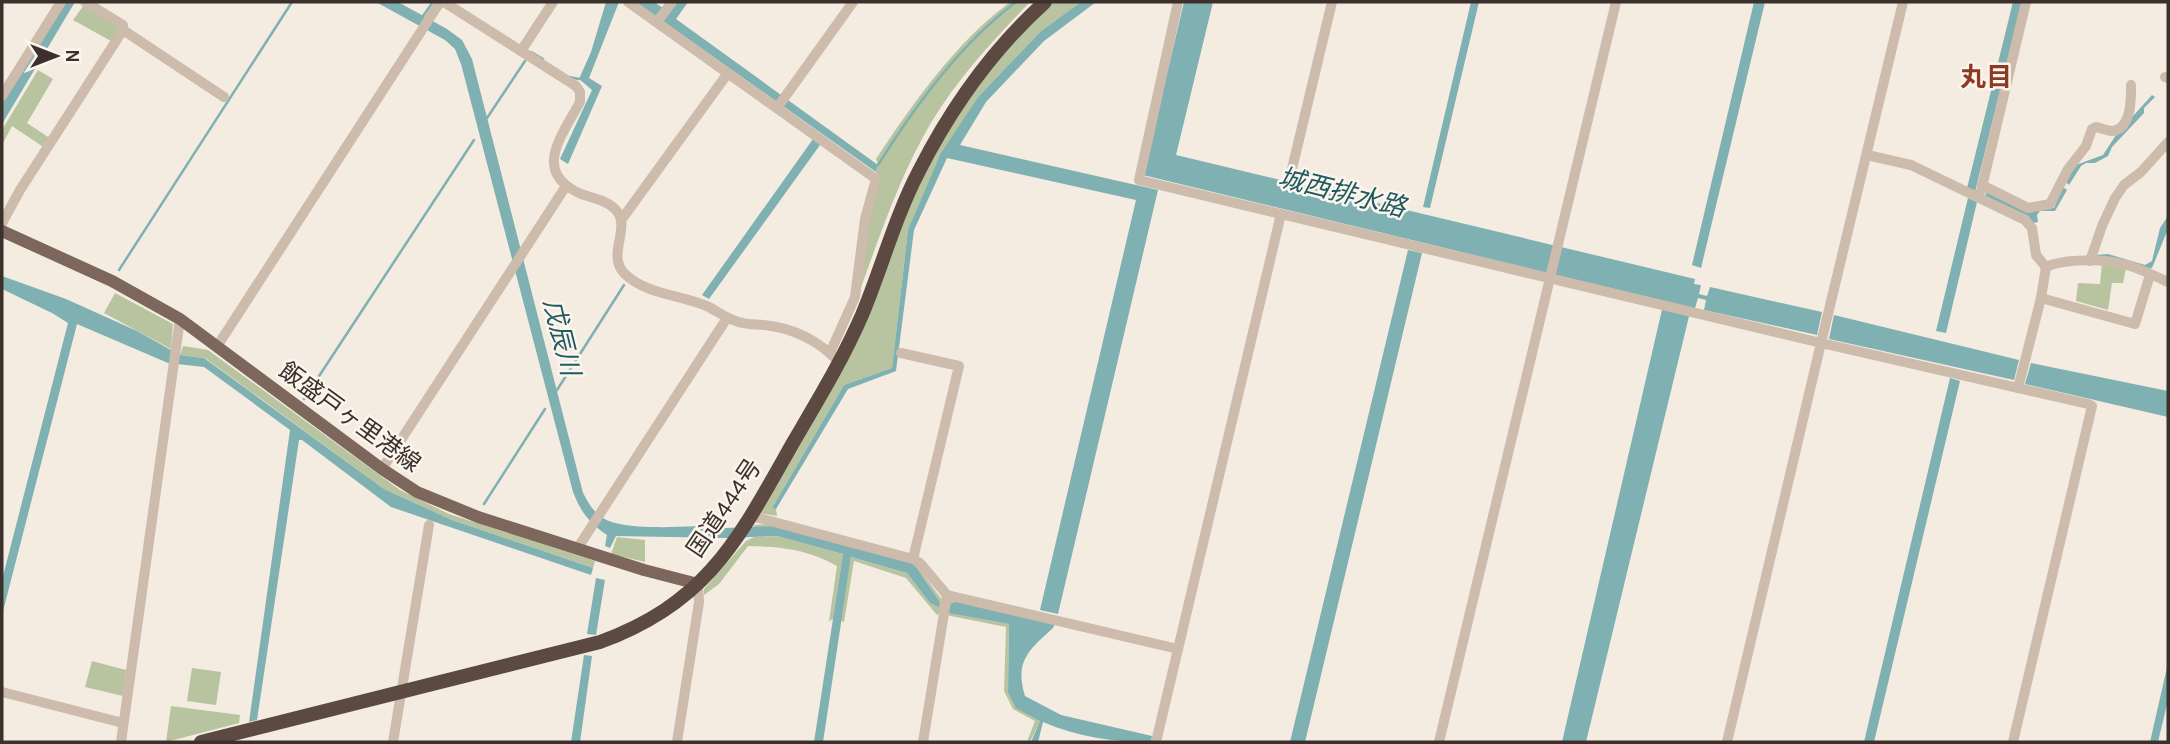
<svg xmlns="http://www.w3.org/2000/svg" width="2170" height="744" viewBox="0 0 2170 744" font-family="Karla,'Noto Sans JP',sans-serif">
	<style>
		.green { fill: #b8c4a0 }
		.water { fill: #7fb0b2 }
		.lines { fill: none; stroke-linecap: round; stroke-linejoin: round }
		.stream { stroke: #7fb0b2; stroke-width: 2.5 }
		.minor { stroke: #cdbbac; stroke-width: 10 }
		.major { stroke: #7d675c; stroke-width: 12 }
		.highway { stroke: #5c4a42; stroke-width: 14 }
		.labels { text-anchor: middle; stroke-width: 5; stroke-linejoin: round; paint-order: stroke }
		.street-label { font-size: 24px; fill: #3b302b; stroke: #fbf5ee }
		.neighbourhood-label { font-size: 26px; font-weight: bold; fill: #8c3b22; stroke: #fbf5ee }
		.water-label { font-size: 26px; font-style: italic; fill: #1f5a5e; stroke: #fbf5ee }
	</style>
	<rect width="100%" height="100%" fill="#f4ebe1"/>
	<g class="green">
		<path d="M1010,2H1030C994,39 959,77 932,121C900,175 880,235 859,293L868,223L880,179L876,172L878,165L876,159C914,102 955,43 1010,2Z"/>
		<path d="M1054,2H1081L1041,31L979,96L908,230L892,368L844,385L772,508L776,509L777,516L759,513L924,173C959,109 998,49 1054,2Z"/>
		<path d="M84,5L120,28L111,41L73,20Z"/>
		<path d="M38,70L53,79L27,123L51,139L45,148L12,126L2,145V130Z"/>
		<path d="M2102,263L2126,268L2123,283H2112L2108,310L2076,301L2078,283L2100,284Z"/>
		<path d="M115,293L173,324L171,349L104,313Z"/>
		<path d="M183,346L208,350L400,490L449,514L595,561L593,568L452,520L384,489L205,358L180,355Z"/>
		<path d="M779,524L915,563L942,600L940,613L937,615L906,578L854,561L844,622L841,621L851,557L907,573L930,603L939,606L940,602L914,564L753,528L754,525Z"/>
		<path d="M777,536L843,554L833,619L829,621L837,566C806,549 783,547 748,546L719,584L704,595V589L746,541L754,537Z"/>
		<path d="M617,537L645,540V562L611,554Z"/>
		<path d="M949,598L1056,622L949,613L1009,624L1008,692L1040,721L1030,742H1027L1035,721L1013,709L1004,691L1006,627L946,615Z"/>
		<path d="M92,661L126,670L123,696L85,687Z"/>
		<path d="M192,668L221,672L216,705L187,701Z"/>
		<path d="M171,706L240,715L239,723L166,742Z"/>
	</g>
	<g class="water">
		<path d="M64,2H75L2,124V103Z"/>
		<path d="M376,2H398L447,29L462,40L472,59L583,493C588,502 593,512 603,518C624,532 694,526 721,525L725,528L780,526L914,564L940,602L939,607L930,603L907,573L851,557L823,742H814L843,554L777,536L727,538L616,536L610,548L605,546L607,535C589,523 581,512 573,492L461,64L455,49L445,40Z"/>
		<path d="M606,2H619L589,78L602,86L568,164L560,159L592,90L579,79L591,52Z"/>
		<path d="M636,2H654L669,12L676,2H688L676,19L878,165L876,172Z"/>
		<path d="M1081,2H1096L1044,41L986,102L960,145L1158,190L1058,614L1040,610L1136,200L947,158L914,230L896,371L848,389L776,509L772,508L844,385L892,368L908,230L941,153L979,96L1041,31Z"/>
		<path d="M1184,2H1213L1176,155L1695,279L1694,284L1701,285L1699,294L1707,296L1710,287L1822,312L1817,335L1704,310L1706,300L1698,298L1695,308H1691L1586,742H1562L1664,301L1143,175Z"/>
		<path d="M1471,2H1479L1430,208L1423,207Z"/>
		<path d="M1754,2H1765L1701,268L1692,265Z"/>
		<path d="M2013,2H2022L1975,192L1967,188Z"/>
		<path d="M2152,95L2155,97L2144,108V113L2112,147L2108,156L2095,163H2086L2081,166L2069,185L2066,182L2076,165L2103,155L2116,135Z"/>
		<path d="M813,139L820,145L709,299L702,295Z"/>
		<path d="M2063,187L2067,190L2055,211H2040L2037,215L2038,222L2033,223L2028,216L1985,196L1987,192L2039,207L2054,208Z"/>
		<path d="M1968,198L1977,202L1946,333L1936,331Z"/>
		<path d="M2168,216V229L2152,268L2147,269L2095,258V255L2108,254L2145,265L2152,261L2160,228Z"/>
		<path d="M1408,250L1422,253L1305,742H1290Z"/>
		<path d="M2,276L66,299L137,331L180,355L204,358L384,489L452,520L593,568L591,575L391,507L302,440H299L257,720L249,722L290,430L204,367L168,363L77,324L2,615V580L68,323L52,313L2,289Z"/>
		<path d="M1834,315L2019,360L2014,380L1829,339Z"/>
		<path d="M2031,363L2168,391V417L2025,384Z"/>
		<path d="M1950,378L1960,381L1874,742H1864Z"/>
		<path d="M596,578L605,580L596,635L587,634Z"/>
		<path d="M956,602L1055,624L1053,628C1030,649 1014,661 1025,696L1061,715L1152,736L1151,742C1114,742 1078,737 1043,722L1038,742H1031L1040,721L1016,708L1008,692L1009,624L948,613L950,604Z"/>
		<path d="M584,655L592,656L580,742H571Z"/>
		<path d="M2168,663V700L2158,742H2150Z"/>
	</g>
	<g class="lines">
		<g class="stream">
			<path d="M423,16L433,2"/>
			<path d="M531,52L543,59"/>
			<path d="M569,77L579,79"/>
			<path d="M487,118L525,61"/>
			<path d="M878,165C915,106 960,44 1016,2"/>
			<path d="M119,270L292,2"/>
			<path d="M557,390L624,285"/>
			<path d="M304,399L474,140"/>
			<path d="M484,504L545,409"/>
		</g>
		<g class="minor">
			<path d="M444,2L576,86L580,92V102C562,136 531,172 581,194C593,198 606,200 615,209C633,227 605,255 625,274C647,295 683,295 709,307C720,313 730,321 743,323C750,325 757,324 764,325C793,328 819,341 839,362"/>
			<path d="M628,2L876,179L865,219L855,297L830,353"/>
			<path d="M1178,2L1139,180L1821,343L1727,742"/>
			<path d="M1903,2L1821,343L2088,404L2092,406L2013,742"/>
			<path d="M657,22L672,2"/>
			<path d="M123,30L224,97"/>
			<path d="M521,51L553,2"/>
			<path d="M2165,77L2168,78"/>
			<path d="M2,96L61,2"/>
			<path d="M777,108L853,2"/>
			<path d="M1867,155L1911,165L2025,220L2032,228L2036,255L2046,267"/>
			<path d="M1291,173L1332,2"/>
			<path d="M1982,185L2028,208L2050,204L2068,169L2086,146L2092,129L2096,127C2101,128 2108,131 2113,131C2132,128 2131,98 2131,85"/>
			<path d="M1981,191L2026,2"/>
			<path d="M622,219L728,73"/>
			<path d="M2,223L20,190L123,30V25L85,2"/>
			<path d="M2090,261L2102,226L2115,198L2124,185L2141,172L2168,142"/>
			<path d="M2046,267C2065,258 2106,259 2127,265C2141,269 2155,276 2168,282"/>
			<path d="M2041,298L2135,324L2150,275"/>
			<path d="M218,345L440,2"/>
			<path d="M901,353L959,366L913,559"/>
			<path d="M2018,388L2041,298L2046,267"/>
			<path d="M382,469L566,186"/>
			<path d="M751,516L913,559L920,563L947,595L1178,649"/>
			<path d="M577,549L727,318"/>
			<path d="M2,692L123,723"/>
			<path d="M121,742L180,319"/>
			<path d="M393,742L429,525"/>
			<path d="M677,742L699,602L698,584"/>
			<path d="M923,742L947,595"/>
			<path d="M1156,742L1281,214"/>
			<path d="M1439,742L1616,2"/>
		</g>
		<path class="major" d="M2,231L112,281L180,319L382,469L417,492L478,517L644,570L698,584"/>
		<path class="highway" d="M201,742L600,642C710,602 740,536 794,441C818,400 843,359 862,315C882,267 895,217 919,171C951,108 992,50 1045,2"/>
	</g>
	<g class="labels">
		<g class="street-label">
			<text transform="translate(350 417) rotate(36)" y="8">飯盛戸ヶ里港線</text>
			<text transform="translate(724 508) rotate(-56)" y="8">国道444号</text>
		</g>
		<g class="neighbourhood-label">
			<text x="1986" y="86">丸目</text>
		</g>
		<g class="water-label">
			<text transform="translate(1342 192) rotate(14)" y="9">城西排水路</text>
			<text transform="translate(562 337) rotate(76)" y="9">戊辰川</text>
		</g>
	</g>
	<rect width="2170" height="744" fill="none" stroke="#3b302b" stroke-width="7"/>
	<g transform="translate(56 56) rotate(90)" stroke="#fbf5ee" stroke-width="5" paint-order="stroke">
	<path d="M0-5L12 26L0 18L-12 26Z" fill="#3b302b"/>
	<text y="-10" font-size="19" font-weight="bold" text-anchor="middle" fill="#3b302b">N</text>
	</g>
</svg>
